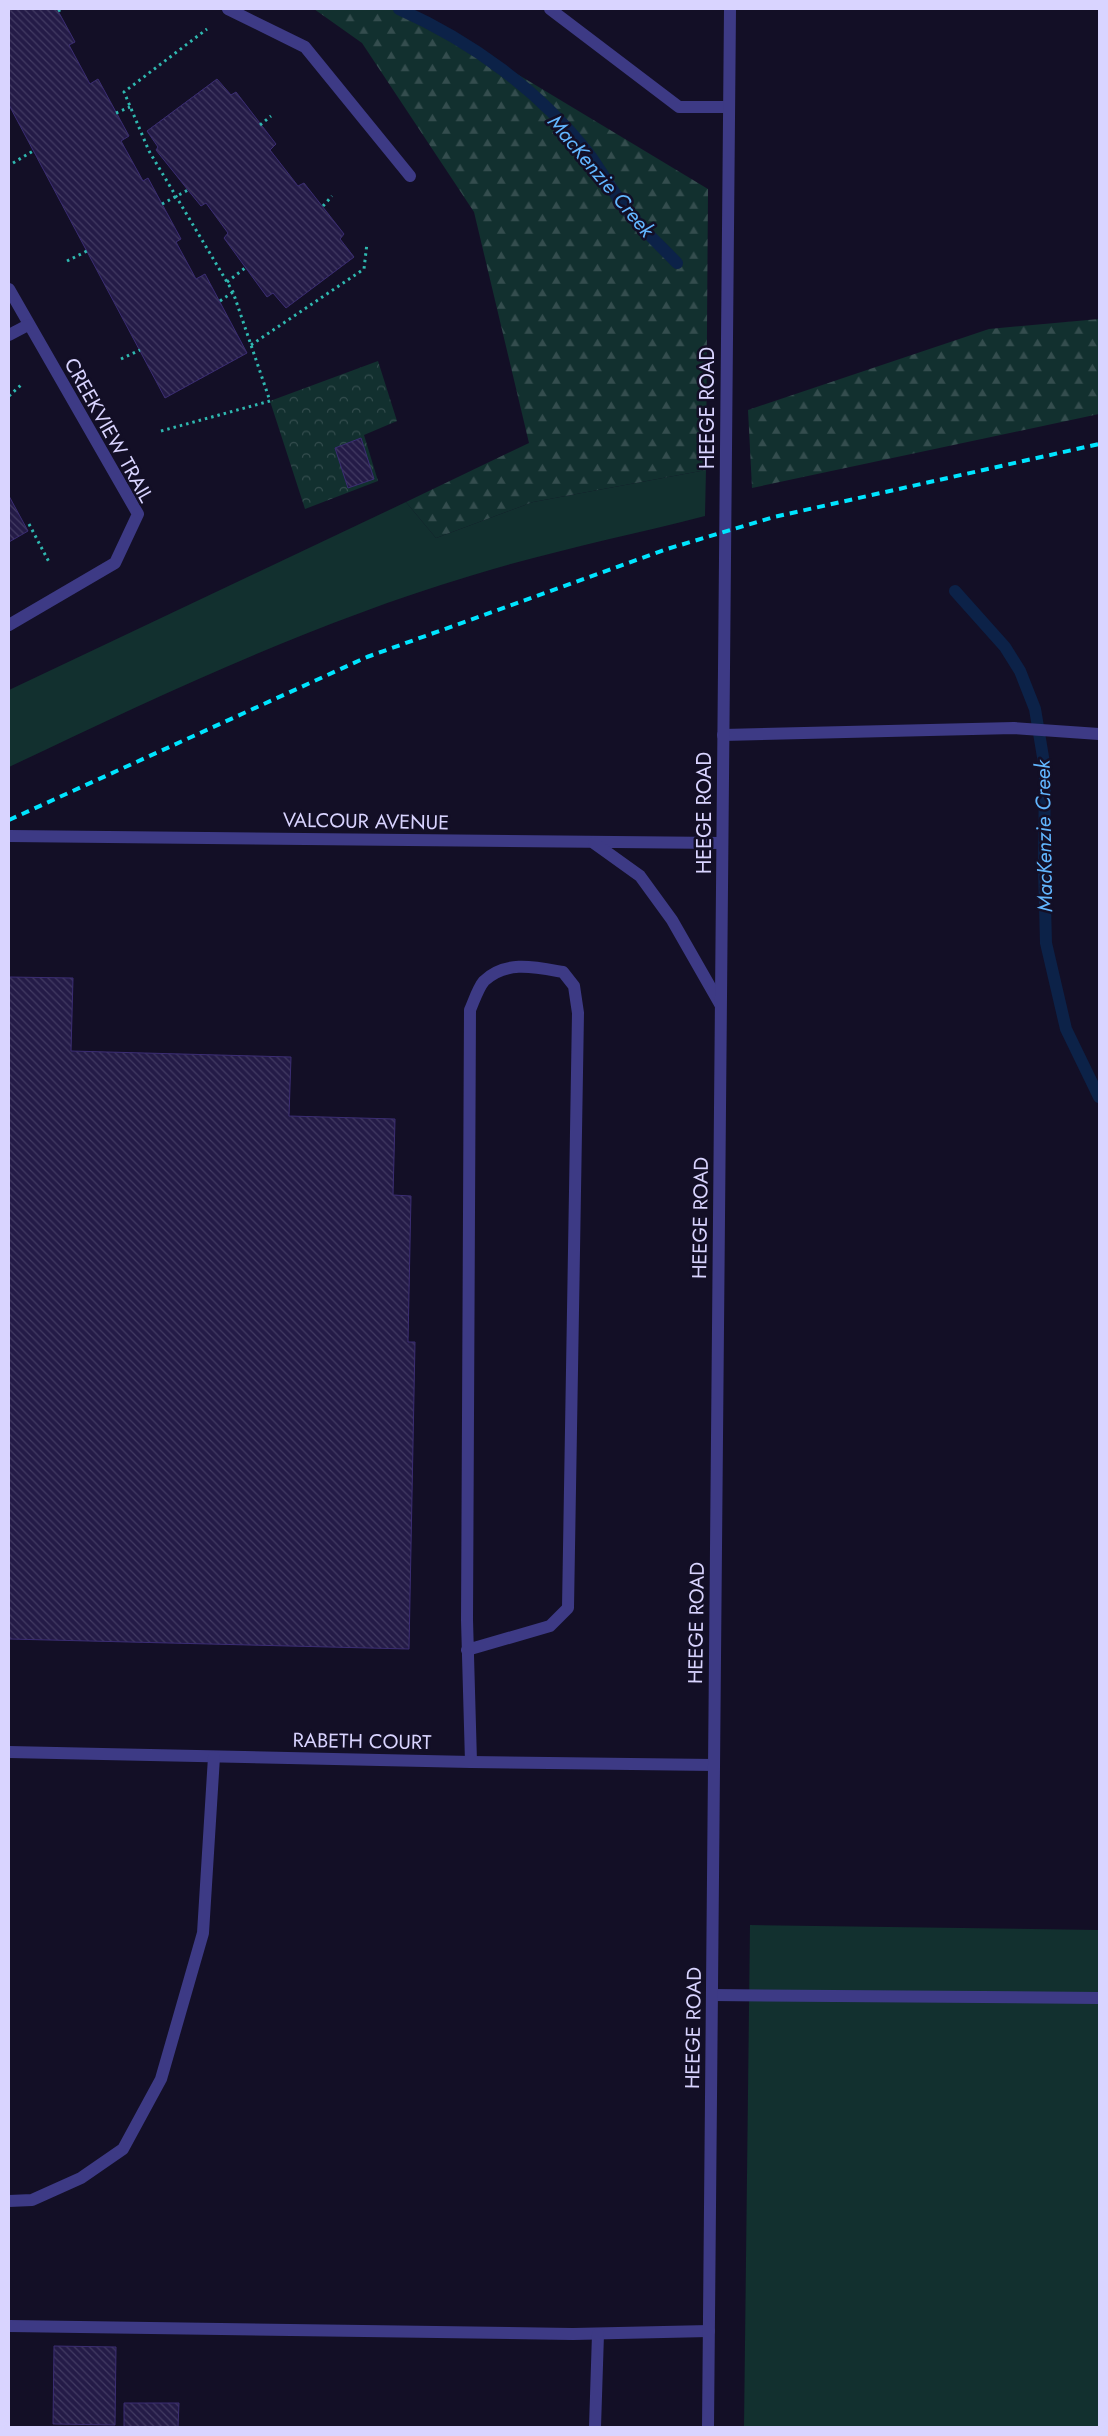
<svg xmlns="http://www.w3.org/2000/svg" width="1108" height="2436" viewBox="0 0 1108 2436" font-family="Jost,sans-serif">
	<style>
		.grass { fill: #12302f }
		.forest { fill: url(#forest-firs) }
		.park { fill: url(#park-crowns) }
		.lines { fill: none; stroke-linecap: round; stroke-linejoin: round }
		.stream { stroke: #0c2248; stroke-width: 12 }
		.building { fill: url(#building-back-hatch); stroke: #3b2d73 }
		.path { stroke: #2fb8b0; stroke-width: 3; stroke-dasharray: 2.5 4; stroke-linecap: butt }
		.minor { stroke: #3d3a85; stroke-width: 12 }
		.rail { stroke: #00e5ff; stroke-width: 4; stroke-dasharray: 8 6; stroke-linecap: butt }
		.labels { text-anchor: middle; stroke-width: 5; stroke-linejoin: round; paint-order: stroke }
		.street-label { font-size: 20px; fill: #d9d4ff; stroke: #130f26 }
		.water-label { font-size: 21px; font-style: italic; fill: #62b6ff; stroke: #130f26 }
	</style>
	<defs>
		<pattern id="forest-firs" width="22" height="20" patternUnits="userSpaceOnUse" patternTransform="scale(1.25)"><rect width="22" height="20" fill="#12302f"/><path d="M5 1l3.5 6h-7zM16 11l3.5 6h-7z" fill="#344d4e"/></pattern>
		<pattern id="park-crowns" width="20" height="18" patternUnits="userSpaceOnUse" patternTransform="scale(1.25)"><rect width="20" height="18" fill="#12302f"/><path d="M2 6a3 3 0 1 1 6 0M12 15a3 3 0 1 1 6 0" fill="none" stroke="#344d4e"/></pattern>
		<pattern id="building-back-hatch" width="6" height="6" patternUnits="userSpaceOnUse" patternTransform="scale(1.25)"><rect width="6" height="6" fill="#241b47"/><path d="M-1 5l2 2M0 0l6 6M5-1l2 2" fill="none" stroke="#433b63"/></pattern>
	</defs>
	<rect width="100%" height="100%" fill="#130f26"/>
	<g class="grass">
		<path d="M706,470L705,516C627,536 547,552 470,576C310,624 159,696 9,767V690L406,502L436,538L533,502Z"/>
		<path d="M750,1925L1099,1930V2427H744Z"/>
	</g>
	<g class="forest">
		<path d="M314,9H409L708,189L706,470L533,502L436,538L406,502L529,443L474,212L362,43Z"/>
		<path d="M1099,319V414L752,488L748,410L989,329Z"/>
	</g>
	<path class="park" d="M378,361L397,421L364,435L378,481L305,509L270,401Z"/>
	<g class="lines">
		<g class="stream">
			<path d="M399,9C471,41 540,91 589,154C603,173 614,195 630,214C644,231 662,247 677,263"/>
			<path d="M955,591L1005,647L1020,671L1035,709L1045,769L1044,868L1046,943L1066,1029L1099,1097"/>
		</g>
	</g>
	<g class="building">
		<path d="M9,9H57L75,42L69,45L90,84L98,79L129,136L121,141L143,181L148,178L181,239L176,242L196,279L205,274L247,353L165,398L9,105Z"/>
		<path d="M217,79L231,95L236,92L276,144L270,150L298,186L304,183L344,234L340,239L354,257L286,308L273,293L267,297L224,238L228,233L206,203L201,206L188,190L156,150L158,147L147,131Z"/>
		<path d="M361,438L374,479L348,488L335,448Z"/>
		<path d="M9,496L28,531L9,542Z"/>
		<path d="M9,977L73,978L71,1051L291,1057L289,1116L395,1119L393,1195L411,1196L408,1342H415L409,1649L9,1639Z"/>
		<path d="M54,2346L116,2347L115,2425L53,2424Z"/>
		<path d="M124,2403H179L178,2427H124Z"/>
	</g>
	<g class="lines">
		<g class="path">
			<path d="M58,11L62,9"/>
			<path d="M116,113L130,107"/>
			<path d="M260,125L271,116"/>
			<path d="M13,163L33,151"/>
			<path d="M162,204L188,190"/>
			<path d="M323,206L332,196"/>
			<path d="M67,261L87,251"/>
			<path d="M227,282L245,268"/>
			<path d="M220,301L233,292"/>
			<path d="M251,345L364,269L367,243"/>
			<path d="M121,359L140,350"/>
			<path d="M9,396L21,385"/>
			<path d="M161,431L270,401L233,292L149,151L124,92L207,29"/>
			<path d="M29,524L49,562"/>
		</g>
		<g class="minor">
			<path d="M228,9L305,47L410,176"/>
			<path d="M550,9L679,107H728"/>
			<path d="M9,289L138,514L115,563L9,625"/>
			<path d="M9,335L28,325"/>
			<path d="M723,735L1014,728L1099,734"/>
			<path d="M9,836L722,843"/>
			<path d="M594,843L640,876L672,920L720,1004"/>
			<path d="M467,1650L550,1626L568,1608L578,1013L574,986L563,972C535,967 506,960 484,981C478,988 474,1001 470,1010L467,1620L471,1762"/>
			<path d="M9,1752L471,1762L714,1765"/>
			<path d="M712,1995L1099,1998"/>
			<path d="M9,2201L32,2200L81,2178L123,2149L161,2079L203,1933L214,1757"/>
			<path d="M9,2326L573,2334L709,2331"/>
			<path d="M595,2427L598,2334"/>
			<path d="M708,2427L730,9"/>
		</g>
		<path class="rail" d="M9,820L367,657L667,549L774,517L1099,444"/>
	</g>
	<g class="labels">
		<g class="street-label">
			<text transform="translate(707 408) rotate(-90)" y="7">HEEGE ROAD</text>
			<text transform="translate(109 430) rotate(61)" y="7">CREEKVIEW TRAIL</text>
			<text transform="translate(704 813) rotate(-90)" y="7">HEEGE ROAD</text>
			<text transform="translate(366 821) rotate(1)" y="7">VALCOUR AVENUE</text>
			<text transform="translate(700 1218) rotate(-89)" y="7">HEEGE ROAD</text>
			<text transform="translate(696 1623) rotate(-89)" y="7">HEEGE ROAD</text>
			<text transform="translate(362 1741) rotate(1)" y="7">RABETH COURT</text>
			<text transform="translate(693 2028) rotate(-89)" y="7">HEEGE ROAD</text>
		</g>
		<g class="water-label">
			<text transform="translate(601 176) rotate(50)" y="7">MacKenzie Creek</text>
			<text transform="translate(1044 836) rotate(-91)" y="7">MacKenzie Creek</text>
		</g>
	</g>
	<rect width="1108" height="2436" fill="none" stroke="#d9d4ff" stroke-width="20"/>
</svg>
